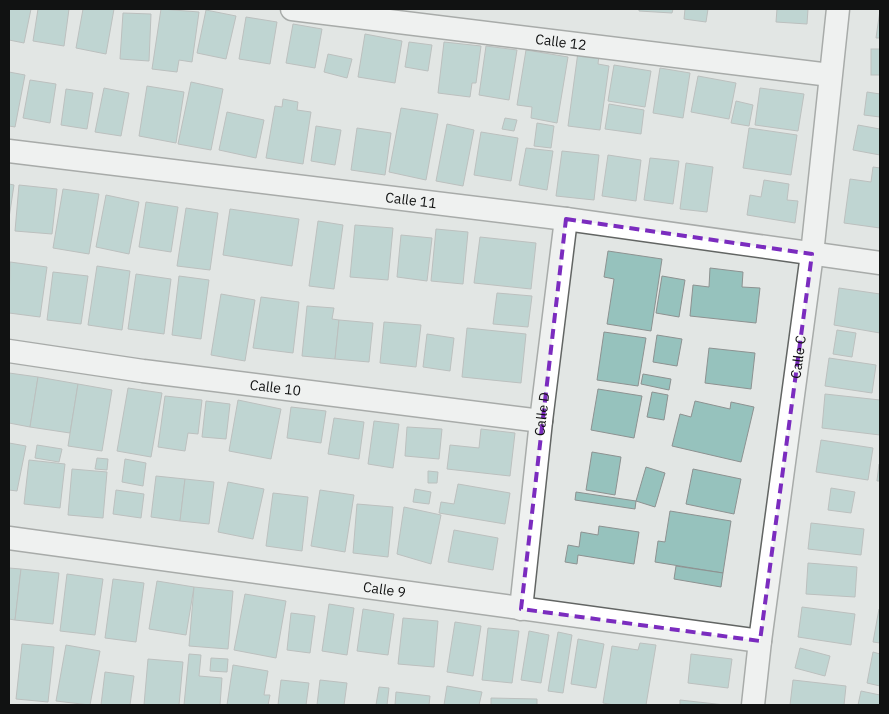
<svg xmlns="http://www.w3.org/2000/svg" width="889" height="714" viewBox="0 0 889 714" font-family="'IBM Plex Sans',sans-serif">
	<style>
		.building { fill: #96c2bd; stroke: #8d9291 }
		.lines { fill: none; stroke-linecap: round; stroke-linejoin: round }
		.street-casing { stroke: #626563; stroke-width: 25 }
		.street { stroke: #fff; stroke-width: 22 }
		.marked { fill: none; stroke: #7b2cbf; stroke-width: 4; stroke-dasharray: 10 6; stroke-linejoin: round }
		.labels { text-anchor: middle; stroke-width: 5; stroke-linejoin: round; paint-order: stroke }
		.street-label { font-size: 14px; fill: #111212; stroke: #eff3f1 }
	</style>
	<rect width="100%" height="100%" fill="#e2e6e4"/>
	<g class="building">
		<path d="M9,9H31L24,43L9,40Z"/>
		<path d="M38,9H69L64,46L33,41Z"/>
		<path d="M83,9H114L106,54L76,48Z"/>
		<path d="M161,9L199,12L192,62L179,60L177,72L152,69Z"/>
		<path d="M639,9H673L672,13L639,11Z"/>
		<path d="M685,9H708L706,22L684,19Z"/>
		<path d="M777,9H808L807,24L776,22Z"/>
		<path d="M206,10L236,16L226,59L197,53Z"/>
		<path d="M880,10V38H876Z"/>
		<path d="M123,13L151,14L149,61L120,59Z"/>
		<path d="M246,17L277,22L270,64L239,59Z"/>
		<path d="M293,24L322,29L315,68L286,63Z"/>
		<path d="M365,34L402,41L395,83L358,77Z"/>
		<path d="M409,42L432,45L428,71L405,67Z"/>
		<path d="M444,42L481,46L476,83H472L470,97L438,93Z"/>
		<path d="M486,46L517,50L509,100L479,95Z"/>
		<rect x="871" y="49" width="9" height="26"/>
		<path d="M526,50L568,57L557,123L531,118L532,107L517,105Z"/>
		<path d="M578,52L599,55L598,64L609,66L600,130L568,126Z"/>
		<path d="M328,54L352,59L347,78L324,72Z"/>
		<path d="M614,65L651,71L645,107L608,101Z"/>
		<path d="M660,68L690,73L683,118L653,113Z"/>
		<path d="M9,72L25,75L15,127L9,126Z"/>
		<path d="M698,76L736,83L729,119L691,112Z"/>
		<path d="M30,80L56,84L50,123L23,118Z"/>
		<path d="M191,82L223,89L211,150L178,144Z"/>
		<path d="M147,86L184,92L176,143L139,136Z"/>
		<path d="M104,88L129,93L121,136L95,132Z"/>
		<path d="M760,88L804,94L798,131L755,125Z"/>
		<path d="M66,89L93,93L87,129L61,125Z"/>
		<path d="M867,92L880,94V117L864,115Z"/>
		<path d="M283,99L298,102L297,110L311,112L303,164L266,158L275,106L282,107Z"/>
		<path d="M736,101L753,105L749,126L731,123Z"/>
		<path d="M609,104L644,110L641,134L605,129Z"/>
		<path d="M401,108L438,114L426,180L389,172Z"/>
		<path d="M227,112L264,120L256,158L219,150Z"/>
		<path d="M505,118L517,120L514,131L502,129Z"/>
		<path d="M537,123L554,126L551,148L534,146Z"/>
		<path d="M447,124L474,130L463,186L436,181Z"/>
		<path d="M858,125L880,129V155L853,150Z"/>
		<path d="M316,126L341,130L335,165L311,161Z"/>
		<path d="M357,128L391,133L385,175L351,170Z"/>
		<path d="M749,128L797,135L791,175L743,168Z"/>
		<path d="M481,132L518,138L511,181L474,175Z"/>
		<path d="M526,148L553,151L547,190L519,185Z"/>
		<path d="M562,151L599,155L594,200L556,196Z"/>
		<path d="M608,155L641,160L636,201L602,196Z"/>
		<path d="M650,158L679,161L673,204L644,200Z"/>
		<path d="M686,163L713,167L707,212L680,209Z"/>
		<path d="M873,167L880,168V228L844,223L850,179L871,182Z"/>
		<path d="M764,180L789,184L787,200L798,201L795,223L747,215L750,195L761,197Z"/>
		<path d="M9,184L14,185L9,218Z"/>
		<path d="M19,185L57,189L52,234L15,231Z"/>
		<path d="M63,189L99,194L89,254L53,248Z"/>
		<path d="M106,195L139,202L129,254L96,247Z"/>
		<path d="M146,202L178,207L171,252L139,247Z"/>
		<path d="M186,208L218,213L210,270L177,266Z"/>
		<path d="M230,209L299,219L292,266L223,255Z"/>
		<path d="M318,221L343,225L334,289L309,286Z"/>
		<path d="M355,225L393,228L388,280L350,277Z"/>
		<path d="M436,229L468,232L463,284L431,281Z"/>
		<path d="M401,235L432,238L427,281L397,277Z"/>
		<path d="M480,237L536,243L531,289L474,283Z"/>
		<path d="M608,251L662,259L651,331L607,324L614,279L604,277Z"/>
		<path d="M10,262L47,267L40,317L9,313Z"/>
		<path d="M97,266L130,271L122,330L88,325Z"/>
		<path d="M710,268L743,272L742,287L760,288L756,323L690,316L693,285L709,287Z"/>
		<path d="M53,272L88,276L81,324L47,320Z"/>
		<path d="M136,274L171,279L164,334L128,329Z"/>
		<path d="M179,276L209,280L201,339L172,335Z"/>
		<path d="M662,276L685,280L679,317L656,313Z"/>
		<path d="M839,288L880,294V333L834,325Z"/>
		<path d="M497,293L532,296L528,327L493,324Z"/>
		<path d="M221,294L255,300L245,361L211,355Z"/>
		<path d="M261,297L299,302L293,353L253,348Z"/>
		<path d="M307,306L334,308L332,319L339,320L335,359L302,356Z"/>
		<path d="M339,320L373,323L369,362L335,359Z"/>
		<path d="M384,322L421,325L416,367L380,363Z"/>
		<path d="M467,328L526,334L521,383L462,377Z"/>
		<path d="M837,330L856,333L852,357L833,354Z"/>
		<path d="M604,332L646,338L638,386L597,380Z"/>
		<path d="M427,334L454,338L450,371L423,367Z"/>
		<path d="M657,335L682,339L677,366L653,362Z"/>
		<path d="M709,348L755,353L751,389L705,383Z"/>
		<path d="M829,358L876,365L872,393L825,386Z"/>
		<path d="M9,373L38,377L30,427L9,423Z"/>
		<path d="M643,374L671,379L669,390L641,384Z"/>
		<path d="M38,377L78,384L70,433L30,427Z"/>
		<path d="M78,384L112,390L102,451L68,446Z"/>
		<path d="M128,388L162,393L151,457L117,451Z"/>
		<path d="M598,389L642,396L634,438L591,430Z"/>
		<path d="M652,392L668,395L664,420L647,417Z"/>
		<path d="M825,394L880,400V435L822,428Z"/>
		<path d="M165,396L202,400L198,434L188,433L185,451L158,447Z"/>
		<path d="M238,400L281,409L271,459L229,451Z"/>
		<path d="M206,401L230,404L226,439L202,437Z"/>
		<path d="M695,401L730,409L731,402L754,407L741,462L672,446L680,414L691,417Z"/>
		<path d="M291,407L326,411L321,443L287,438Z"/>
		<path d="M334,418L364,422L359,459L328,454Z"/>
		<path d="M374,421L399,424L393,468L368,464Z"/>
		<path d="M407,427L442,429L439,459L405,456Z"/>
		<path d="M481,429L515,433L510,476L447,469L450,445L479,448Z"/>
		<path d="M821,440L873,448L868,480L816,472Z"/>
		<path d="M9,443L26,446L17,491L9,490Z"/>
		<path d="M37,445L62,449L59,462L35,458Z"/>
		<path d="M592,452L621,457L615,495L586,490Z"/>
		<path d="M97,458L108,459L107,470L95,469Z"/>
		<path d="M125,459L146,463L143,486L122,482Z"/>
		<path d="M29,460L65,464L60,508L24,504Z"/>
		<path d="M879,464L880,465V481H877Z"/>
		<path d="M646,467L665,473L655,507L636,501Z"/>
		<path d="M72,469L107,472L103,518L68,515Z"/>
		<path d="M693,469L741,479L734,514L686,504Z"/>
		<path d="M428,471L438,472L437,483H428Z"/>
		<path d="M156,476L185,479L180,521L151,517Z"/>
		<path d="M185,479L214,482L209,524L180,521Z"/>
		<path d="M228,482L264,489L253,539L218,532Z"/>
		<path d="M458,484L510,493L505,524L439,513L441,502L454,504Z"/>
		<path d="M831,488L855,492L851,513L828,510Z"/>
		<path d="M415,489L431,492L429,504L413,502Z"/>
		<path d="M116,490L144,494L141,518L113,514Z"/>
		<path d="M320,490L354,495L345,552L311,546Z"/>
		<path d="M576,492L636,501L635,509L575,500Z"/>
		<path d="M273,493L308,497L302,551L266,546Z"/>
		<path d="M357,504L393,507L388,557L353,553Z"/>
		<path d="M404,507L441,515L431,564L397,554Z"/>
		<path d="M670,511L731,521L723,573L655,562L658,541L665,542Z"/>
		<path d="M811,523L864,529L861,555L808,549Z"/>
		<path d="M599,526L639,532L634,564L578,555L577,564L565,562L568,545L579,547L581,532L598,535Z"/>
		<path d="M454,530L498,538L493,570L448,562Z"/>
		<path d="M808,563L857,567L855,597L806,594Z"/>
		<path d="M676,566L723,573L721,587L674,579Z"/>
		<path d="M9,568L21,569L15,620L9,619Z"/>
		<path d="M21,569L59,573L53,624L15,620Z"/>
		<path d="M67,574L103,579L95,635L60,631Z"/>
		<path d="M113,579L144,583L136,642L105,638Z"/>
		<path d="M157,581L194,587L186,635L149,629Z"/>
		<path d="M194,587L233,591L228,649L189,646Z"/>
		<path d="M245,594L286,601L276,658L234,650Z"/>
		<path d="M329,604L354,608L347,655L322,651Z"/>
		<path d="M802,607L855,614L851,645L798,637Z"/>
		<path d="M363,609L394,614L388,655L357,651Z"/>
		<path d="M879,609L880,610V643L873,642Z"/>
		<path d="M291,613L315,616L310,653L287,650Z"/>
		<path d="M403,618L438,621L434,667L398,664Z"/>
		<path d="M455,622L481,626L473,676L447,672Z"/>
		<path d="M488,628L519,631L512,683L482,680Z"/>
		<path d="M529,631L549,635L541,683L521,680Z"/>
		<path d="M558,632L572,635L563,693L548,691Z"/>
		<path d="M578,639L604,644L596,688L571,684Z"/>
		<path d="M640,643L656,645L646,705H614L603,703L612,646L638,650Z"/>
		<path d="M22,644L54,647L48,702L16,699Z"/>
		<path d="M66,645L100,651L90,705L56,701Z"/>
		<path d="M800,648L830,656L825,676L795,668Z"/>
		<path d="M873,652L880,654V686L867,683Z"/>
		<path d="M189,654L201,655L199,676L222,678L220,705H184Z"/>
		<path d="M691,654L732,659L728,688L688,683Z"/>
		<path d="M211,658L228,659L227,672L210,671Z"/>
		<path d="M148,659L183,662L179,705H144Z"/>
		<path d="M233,665L268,671L264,695H270L268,705H227Z"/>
		<path d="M105,672L134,676L130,705H101Z"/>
		<path d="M281,680L309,683L306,705H278Z"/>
		<path d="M320,680L347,683L344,705H317Z"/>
		<path d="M793,680L846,686L844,705H790Z"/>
		<path d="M447,686L482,692L479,705H444Z"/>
		<path d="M379,687L389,688L387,705H376Z"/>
		<path d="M861,691L880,695V705H858Z"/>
		<path d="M396,692L430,696L429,705H395Z"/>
		<path d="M491,698L537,699V705H491Z"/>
		<path d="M680,700L725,705H680Z"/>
	</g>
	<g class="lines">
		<defs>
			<g id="street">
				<path id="s1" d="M292,9L830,75"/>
				<path id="s2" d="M9,151L566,219L880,263"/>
				<path id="s3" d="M9,351L143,371L541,421"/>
				<path id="s4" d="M9,538L760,641"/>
				<path id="s5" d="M521,609L541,421L566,219"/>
				<path id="s6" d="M753,705L760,641L812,254L838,9"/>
			</g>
		</defs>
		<use href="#street" class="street-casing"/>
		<use href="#street" class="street"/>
	</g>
	<path d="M0 0H889V714H0ZM566,219L812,254L760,641L521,609Z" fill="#e2e6e4" fill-opacity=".55" fill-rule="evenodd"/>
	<path class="marked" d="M566,219L812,254L760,641L521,609Z"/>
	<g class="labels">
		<g class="street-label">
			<text dy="5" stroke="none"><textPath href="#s1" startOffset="271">Calle 12</textPath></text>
			<text dy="5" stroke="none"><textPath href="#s2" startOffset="405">Calle 11</textPath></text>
			<text dy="5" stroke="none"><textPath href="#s6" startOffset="351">Calle C</textPath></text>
			<text dy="5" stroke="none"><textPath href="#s3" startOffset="269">Calle 10</textPath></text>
			<text dy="5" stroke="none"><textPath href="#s5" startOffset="196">Calle D</textPath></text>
			<text dy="5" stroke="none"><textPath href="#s4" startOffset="379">Calle 9</textPath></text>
		</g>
	</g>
	<rect width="889" height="714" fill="none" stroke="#111212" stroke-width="20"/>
</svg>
